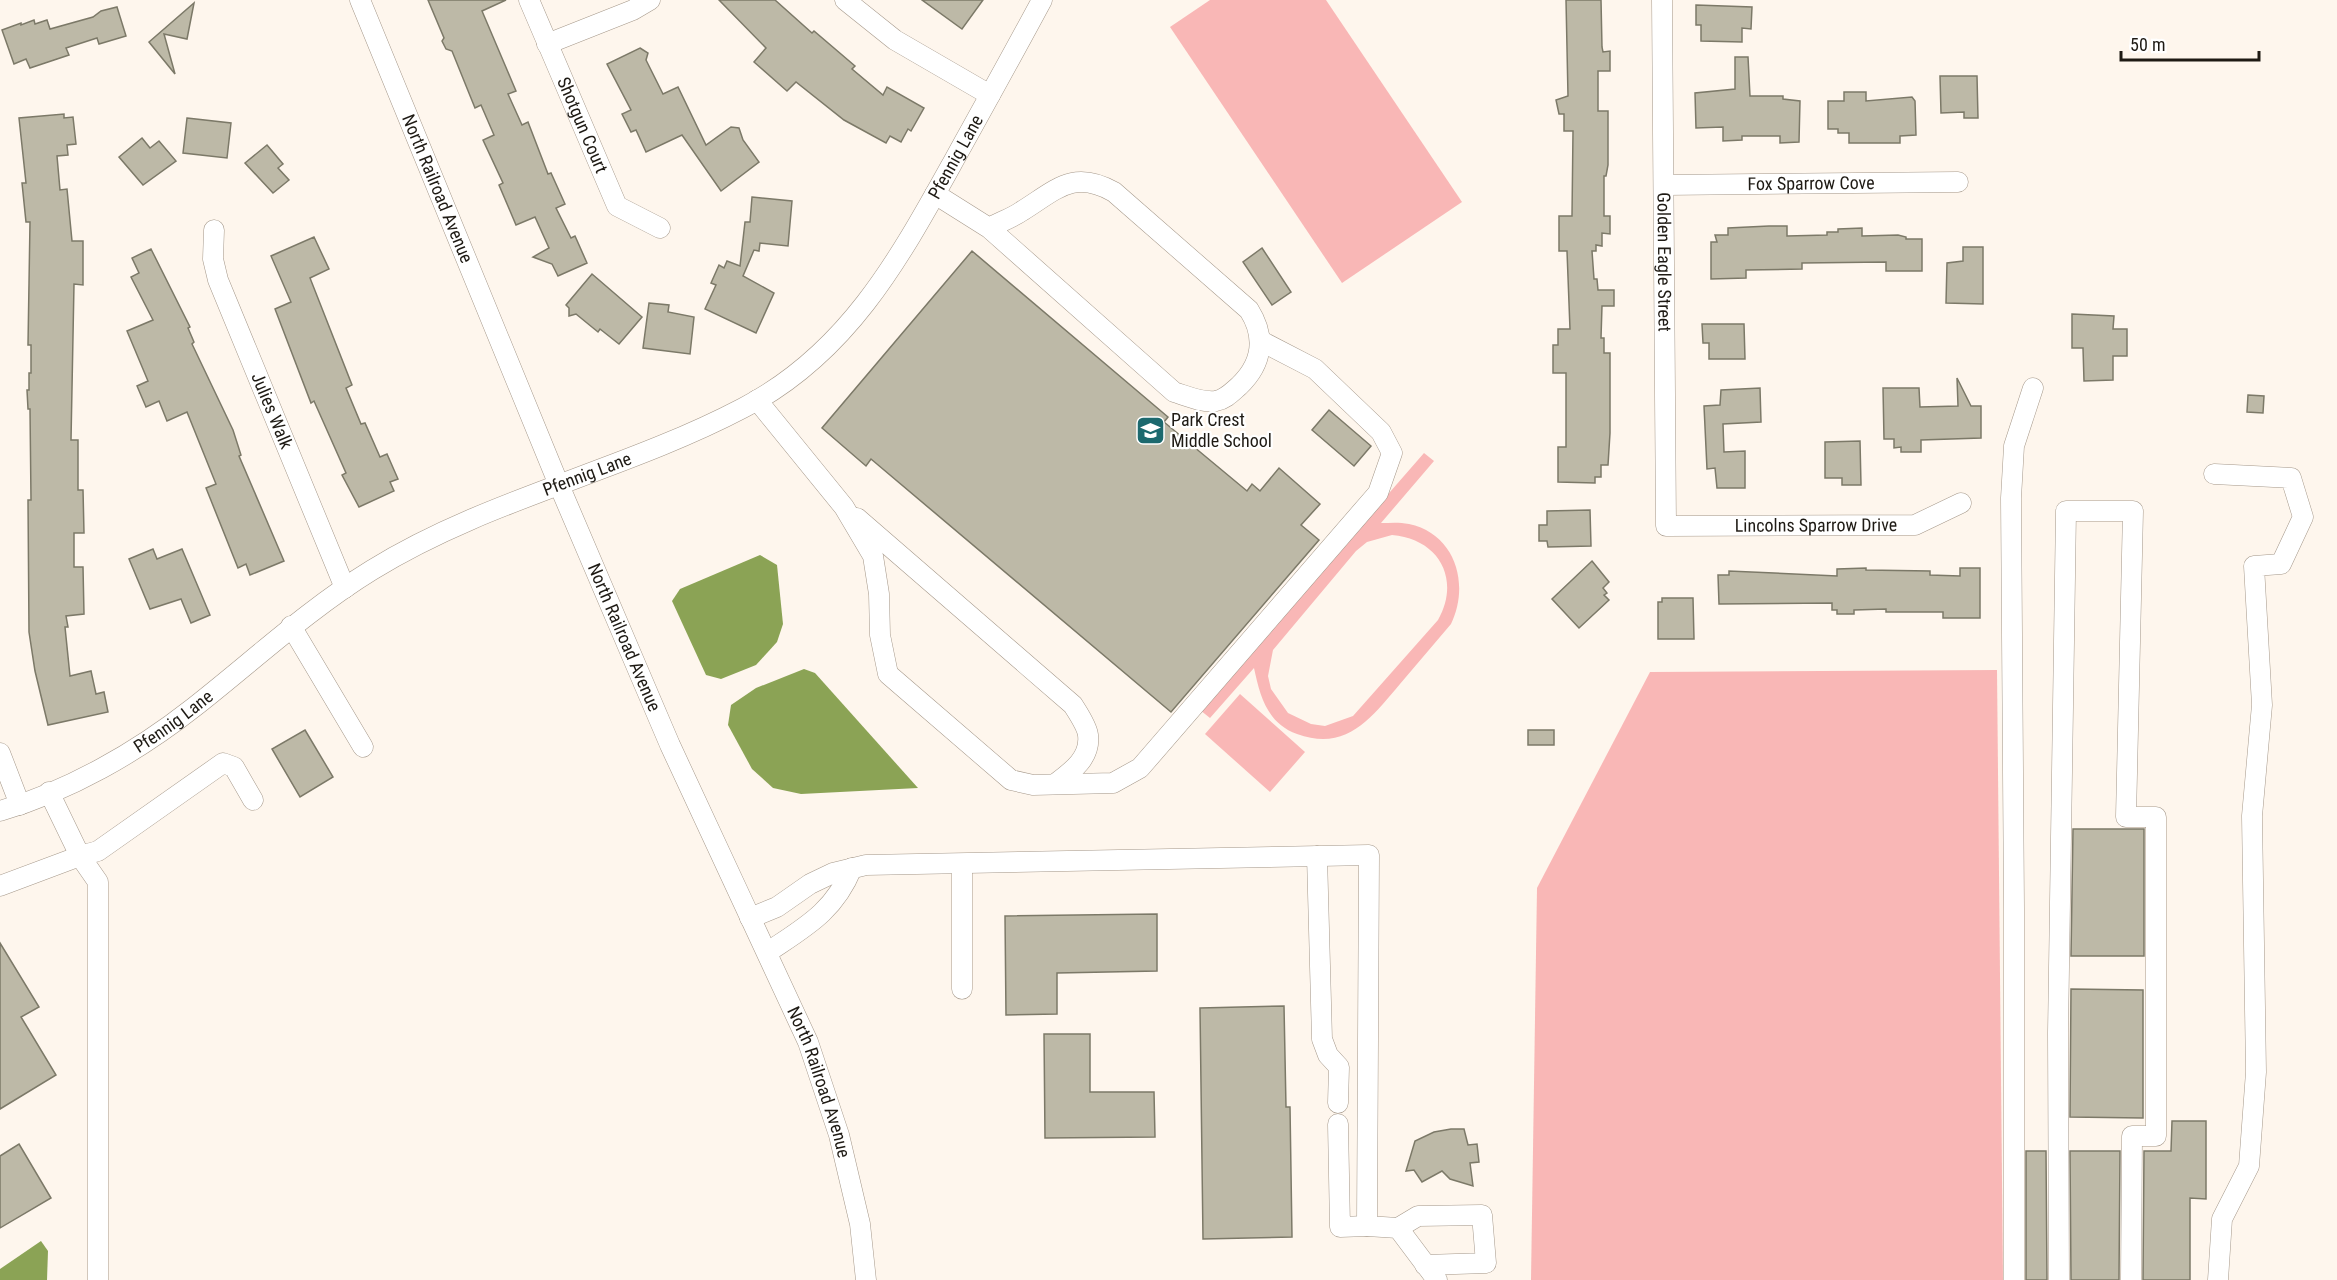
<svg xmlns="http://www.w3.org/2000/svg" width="2337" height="1280" viewBox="0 0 2337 1280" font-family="'Roboto Condensed',sans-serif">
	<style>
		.green { fill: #f9b7b6; fill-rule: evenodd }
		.water { fill: #8ba355 }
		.building { fill: #bdb9a7; stroke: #7c7968; stroke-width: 1.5 }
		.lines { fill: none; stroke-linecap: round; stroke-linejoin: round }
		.minor-casing { stroke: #a5988a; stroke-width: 21 }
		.minor { stroke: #fff; stroke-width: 20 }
		.labels { text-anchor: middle; stroke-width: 4.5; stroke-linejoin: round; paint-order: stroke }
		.street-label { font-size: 18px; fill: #1e1a14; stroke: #fff }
		.poi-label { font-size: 18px; fill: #1e1a14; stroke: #fff; text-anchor: start }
	</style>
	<rect width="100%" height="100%" fill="#fef6ed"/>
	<g class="green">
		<path d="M1210,0H1326L1462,202L1342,283L1170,27Z"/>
		<path d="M1424,453L1434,461L1381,523C1390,523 1399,522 1409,524C1456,534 1470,585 1451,624C1434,644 1417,664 1400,684C1371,718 1347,752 1297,734C1267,723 1260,696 1254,668L1210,718L1200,710ZM1392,535C1439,539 1461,579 1438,620L1353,716L1325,726L1311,724L1288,713L1271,689L1268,676L1273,650L1356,551L1367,542Z"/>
		<path d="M1997,670L2003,1280H1531L1537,888L1650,672Z"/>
		<path d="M1240,694L1305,752L1270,792L1205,734Z"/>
	</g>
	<g class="water">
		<path d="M760,555L777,565L783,624L777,642L756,665L721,679L706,675L672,601L680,589Z"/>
		<path d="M804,669L815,673L918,788L801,794L773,788L752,769L728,725L731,705L756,688Z"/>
		<path d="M41,1241L48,1251L47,1280H0V1269Z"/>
	</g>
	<g class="building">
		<path d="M428,0H506L482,11L516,91L508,94L522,125L528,122L548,174L551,173L565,204L556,208L571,238L575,236L587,263L558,276L552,264L533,257L549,248L535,217L516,225L499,185L503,183L483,140L494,135L481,105L475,108L452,51L446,49L442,41L444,38Z"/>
		<path d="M719,0H775L812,33L814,31L855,66L852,69L883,95L887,87L924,108L911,131L908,129L901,142L890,136L886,143L844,120L796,82L787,91L754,62L766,48Z"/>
		<path d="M922,0H983L962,29Z"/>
		<path d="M1566,0H1601L1602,47L1603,52L1610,51V71H1598V111H1608V165L1606,176H1604V216H1610V234L1602,233V246L1596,245V251H1592L1594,279H1597L1598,290H1614V306H1602L1601,338H1604V353H1610V433L1608,465H1601V477H1595V483L1558,482V447H1566V373H1553V345H1558V329H1570L1567,251H1559V216H1572L1573,131H1564V114H1559L1556,100L1568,96Z"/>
		<path d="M194,3L187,39L164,34L175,74L149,42Z"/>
		<path d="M1696,5L1752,7L1751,29L1742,28V42L1701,41V25H1696Z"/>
		<path d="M117,7L126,36L99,44L97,38L66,48L69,55L30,68L26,59L14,64L2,30L21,23V25L34,20L35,24L47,20L50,29L93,17L101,11Z"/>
		<path d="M640,48L648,53L646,60L663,94L678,87L706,145L731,127L739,128L743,140L759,162L721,191L682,135L646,152L636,130L631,132L622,114L631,110L607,64Z"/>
		<path d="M1735,57H1748L1750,96H1783V99L1800,101L1799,142L1780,143V136H1742V140L1723,141V127L1696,128L1695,93L1735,89Z"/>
		<path d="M1940,76H1977L1978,118H1964V112L1941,113Z"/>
		<path d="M1844,92H1866V101L1912,97L1915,101L1916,135L1900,136V143H1849V133H1838V129H1828V101H1844Z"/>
		<path d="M64,114V118L73,117L76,144L67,145L68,155L57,156L60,190L67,189L72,241H83V285L74,284L71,440H78V490H83L84,533H74V567H83L84,614L66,616L68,627H65L70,676L91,671L96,694L104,692L108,712L48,725L35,671L29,632L28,500H31L30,409H28L27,390H29V373H31V345H28L30,222H26L22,183H26L19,118Z"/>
		<path d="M187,118L231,123L227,158L183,153Z"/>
		<path d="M142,138L150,148L159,141L176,161L143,185L119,157Z"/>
		<path d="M267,145L283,164L278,168L289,180L273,193L245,163Z"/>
		<path d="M752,197L792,201L788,246L760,243L759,251L754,250L743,276L774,293L756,333L705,309L716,285L711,283L719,265L724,268L727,261L740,266L745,222H750Z"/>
		<path d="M1769,226H1787V236L1827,235V232H1838V229L1862,228V236L1898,235L1906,237V239H1922V271H1886V262L1802,263V269L1746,270V278L1711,279V242H1717L1715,235H1728V228Z"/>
		<path d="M314,237L329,269L310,278L352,385L346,388L361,424L365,423L380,457L387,454L398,479L390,482L394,491L359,507L342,475L346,473L314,401L311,403L275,309L291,302L271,256Z"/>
		<path d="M1963,247H1983V304L1946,303L1947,263L1963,261Z"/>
		<path d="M1262,248L1291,292L1272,305L1243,262Z"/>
		<path d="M151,249L190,327L188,328L194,342L192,344L233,430L241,455L239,456L284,561L250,575L246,564L238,568L206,488L216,484L187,412L167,421L159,401L146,407L137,386L148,381L127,331L153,320L131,277L139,273L132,258Z"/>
		<path d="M972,251L1168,417L1164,422L1247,491L1252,484L1260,491L1279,468L1320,504L1301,525L1319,540L1171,712L871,459L866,466L822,428Z"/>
		<path d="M592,274L642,317L619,344L600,329L598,332L576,314L569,316V308L566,305Z"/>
		<path d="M649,303L669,305L668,312L694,317L690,354L643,348Z"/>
		<path d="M2072,314L2114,316L2113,329H2127V356H2113V380L2084,381L2083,348H2072Z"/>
		<path d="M1702,324H1744L1745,359H1709V343H1703Z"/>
		<path d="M1957,378L1971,406H1981V438L1921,440V452H1901V447L1894,448V439H1884L1883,388H1919L1920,407L1958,406Z"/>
		<path d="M1760,388L1761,422L1723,424L1724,452L1745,451V488H1717L1715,468L1707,469L1704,406L1720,405L1721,390Z"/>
		<path d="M2248,395L2264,396L2263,413L2247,412Z"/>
		<path d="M1329,410L1371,446L1354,466L1312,430Z"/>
		<path d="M1860,441L1861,485H1842V478H1825V442Z"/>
		<path d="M1590,510L1591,546L1548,547L1547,541H1539V525H1547V511Z"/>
		<path d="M153,549L157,559L182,549L210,615L191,623L181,599L150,609L129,559Z"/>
		<path d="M1592,561L1609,582L1603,588L1607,593L1604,595L1609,600L1579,628L1552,599Z"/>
		<path d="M1866,568V570L1930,571V575L1960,576V568H1980V618H1943V612H1886V609L1854,610V614H1837V610H1832V603L1719,604L1718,575H1729V571L1837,576V569Z"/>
		<path d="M1662,598H1693L1694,639H1658V602H1662Z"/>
		<path d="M305,730L333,777L300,797L272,749Z"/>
		<rect x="1528" y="730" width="26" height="15"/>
		<path d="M2073,829H2144V956H2071Z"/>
		<path d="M1157,914V971L1057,973V1014L1006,1015L1005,916Z"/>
		<path d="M0,943L39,1007L21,1017L56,1075L0,1109Z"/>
		<path d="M2071,989L2143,990V1118L2070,1117Z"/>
		<path d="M1284,1006L1286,1107H1290L1292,1237L1203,1239L1200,1008Z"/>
		<path d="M1044,1034H1090V1092H1154L1155,1137L1045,1138Z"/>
		<path d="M2172,1121H2206V1199L2190,1198V1280H2143L2144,1151H2171Z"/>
		<path d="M1451,1129H1464L1468,1145L1477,1144L1479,1162L1470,1163L1473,1186L1450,1179L1442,1171L1422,1182L1414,1170L1406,1171L1415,1141L1434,1132Z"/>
		<path d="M19,1144L51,1198L0,1228V1156Z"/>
		<path d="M2026,1151H2046L2047,1280H2026Z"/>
		<path d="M2070,1151H2120L2119,1280H2071Z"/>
	</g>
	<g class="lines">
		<defs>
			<g id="minor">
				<path id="s1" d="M360,0L559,485L670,745L808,1042L839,1135L860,1224L866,1280"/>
				<path id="s2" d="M529,0L617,206L660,228"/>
				<path d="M845,0L895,40L990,95"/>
				<path id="s3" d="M1662,0L1666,526L1915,525L1961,503"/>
				<path d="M547,44L633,10L650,0"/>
				<path id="s4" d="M1665,185L1958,182"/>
				<path d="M935,194L989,228L1174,392C1187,396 1202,403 1216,401C1226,399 1232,392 1239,386C1263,363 1266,337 1249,310L1114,192C1073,169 1056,190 1022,211C1012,218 1000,222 989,228"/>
				<path id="s5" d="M214,230L213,259L218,280L345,588"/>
				<path d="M757,400L844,507L873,556L879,594L880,635L888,674L1011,780L1033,785L1113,783L1140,768L1378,493L1392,453L1381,432L1315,369L1261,341"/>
				<path d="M2214,474L2291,478L2303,517L2281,564L2254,566L2262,705L2252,816L2256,1072L2249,1166L2222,1219L2218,1280"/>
				<path d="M857,518L1073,705C1078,713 1087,726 1088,735C1091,758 1071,772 1055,784"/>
				<path d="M291,626L363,747"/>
				<path d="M0,753L20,805"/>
				<path d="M49,792L80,856L98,851L223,763L234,767L253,800"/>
				<path id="s6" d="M0,811C69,791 137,752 193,708C252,662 307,610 372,570C487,499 623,471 743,408C847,354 898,261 953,162C983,108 1013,54 1042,0"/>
				<path d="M1317,856L1322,1039L1328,1055L1339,1067L1338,1103"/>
				<path d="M962,865V989"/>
				<path d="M0,886L80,856L98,882V1280"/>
				<path d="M750,918L777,907L810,884L833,873L866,865L1369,855L1367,1226L1398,1228L1437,1280"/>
				<path d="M768,952C805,927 834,912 852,868"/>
				<path d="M1338,1124L1340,1227L1367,1226"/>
				<path d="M1398,1228L1418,1216L1482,1215L1486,1263L1425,1265"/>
				<path d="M2014,1280V908L2011,498L2014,446L2033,388"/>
				<path d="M2059,1280L2058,1033L2066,511H2133L2126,817H2156V1136H2132L2131,1280"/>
			</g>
		</defs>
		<use href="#minor" class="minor-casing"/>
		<use href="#minor" class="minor"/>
	</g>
	<defs>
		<symbol id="school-square" viewBox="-11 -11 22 22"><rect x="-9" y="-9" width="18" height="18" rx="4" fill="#1c696e" stroke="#fff"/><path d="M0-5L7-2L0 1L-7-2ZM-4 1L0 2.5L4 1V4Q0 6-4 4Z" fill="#fff"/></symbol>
	</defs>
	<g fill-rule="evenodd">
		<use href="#school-square" x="1134" y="414" width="33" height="33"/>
	</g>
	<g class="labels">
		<g class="street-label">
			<text dy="6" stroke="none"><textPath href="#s2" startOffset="136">Shotgun Court</textPath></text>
			<text dy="6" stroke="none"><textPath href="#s6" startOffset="1186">Pfennig Lane</textPath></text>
			<text dy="6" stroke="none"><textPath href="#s4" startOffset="146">Fox Sparrow Cove</textPath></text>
			<text dy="6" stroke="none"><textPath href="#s1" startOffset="204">North Railroad Avenue</textPath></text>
			<text dy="6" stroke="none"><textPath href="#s3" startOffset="262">Golden Eagle Street</textPath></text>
			<text dy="6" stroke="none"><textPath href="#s5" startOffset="192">Julies Walk</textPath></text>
			<text dy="6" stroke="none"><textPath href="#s6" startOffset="682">Pfennig Lane</textPath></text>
			<text dy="6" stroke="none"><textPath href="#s3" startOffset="676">Lincolns Sparrow Drive</textPath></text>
			<text dy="6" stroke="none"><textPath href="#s1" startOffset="690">North Railroad Avenue</textPath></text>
			<text dy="6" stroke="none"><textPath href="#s6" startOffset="196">Pfennig Lane</textPath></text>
			<text dy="6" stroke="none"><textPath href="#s1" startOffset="1176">North Railroad Avenue</textPath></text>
		</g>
		<g class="poi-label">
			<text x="1171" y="426">Park Crest<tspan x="1171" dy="21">Middle School</tspan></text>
		</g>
	</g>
	<path d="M2121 51v9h138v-9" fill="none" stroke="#1e1a14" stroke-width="3"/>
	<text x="2130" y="51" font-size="18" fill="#1e1a14" stroke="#ffffff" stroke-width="4.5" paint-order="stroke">50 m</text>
</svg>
